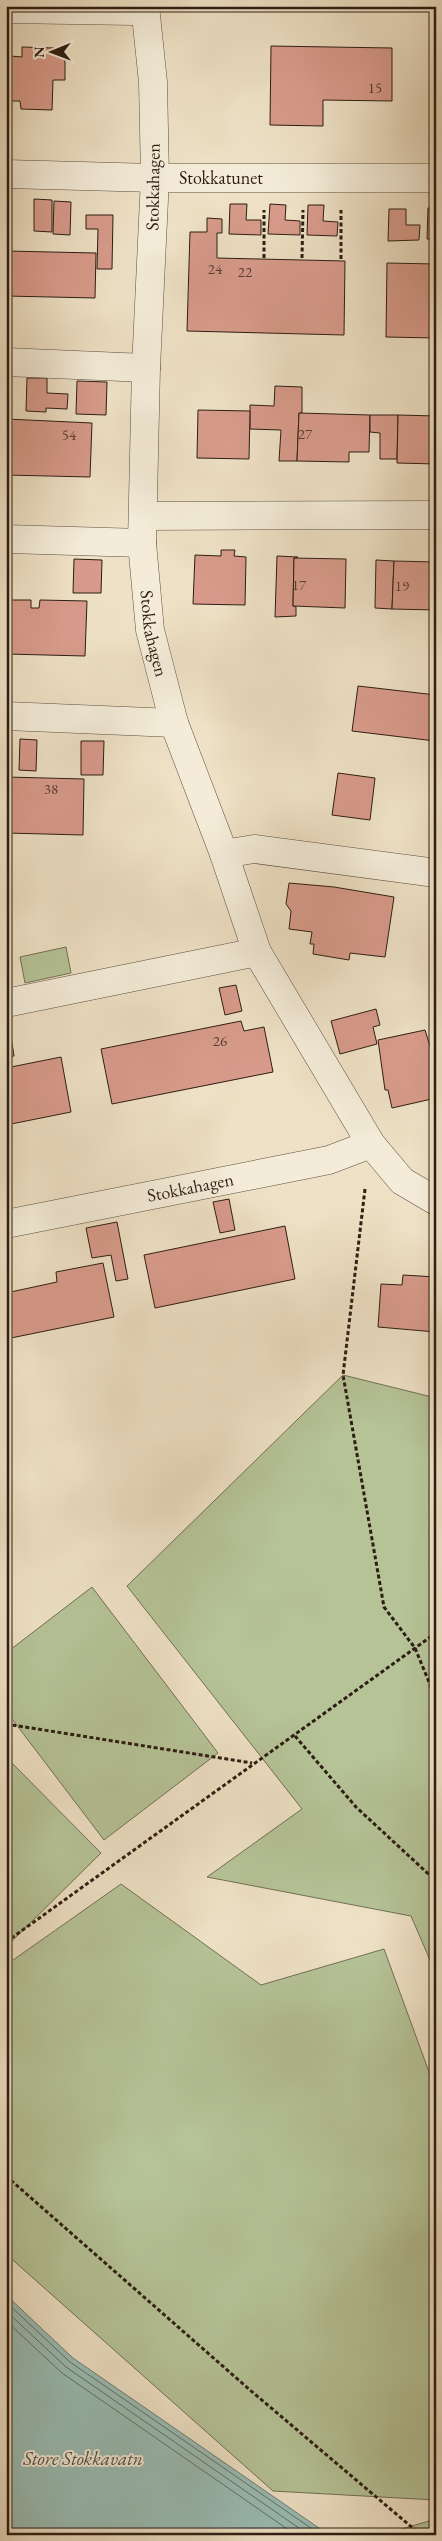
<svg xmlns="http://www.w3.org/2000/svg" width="442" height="2541" viewBox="0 0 442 2541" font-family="'EB Garamond',serif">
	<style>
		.green { fill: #b5c397; stroke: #717055 }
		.water { fill: #99bdb5; stroke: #6e7d74 }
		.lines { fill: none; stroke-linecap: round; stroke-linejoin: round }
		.shore { stroke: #636d64; stroke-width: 1 }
		.building { fill: #d89b8b; stroke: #2d1d13 }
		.street-casing { stroke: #5d4e40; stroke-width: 29 }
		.path { stroke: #2d1d13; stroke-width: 3; stroke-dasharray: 4 2.5; stroke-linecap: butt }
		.street { stroke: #f4ecd9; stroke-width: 28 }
		.labels { text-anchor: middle; stroke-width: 4; stroke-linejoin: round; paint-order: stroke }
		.number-label { font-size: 15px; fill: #583c31 }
		.street-label { font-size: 18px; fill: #2d1d13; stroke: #f4ecd9 }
		.water-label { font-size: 19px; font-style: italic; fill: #4d4d44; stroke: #f4ecd9 }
	</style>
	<rect width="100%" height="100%" fill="#eee1c5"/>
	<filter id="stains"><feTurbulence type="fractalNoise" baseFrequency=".004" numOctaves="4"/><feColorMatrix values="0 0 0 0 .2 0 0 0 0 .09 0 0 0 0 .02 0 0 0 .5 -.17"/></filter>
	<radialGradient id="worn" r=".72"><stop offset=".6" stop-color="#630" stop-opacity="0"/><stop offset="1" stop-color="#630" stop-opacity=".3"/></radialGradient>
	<g class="green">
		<path d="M66,947L71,973L25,983L20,957Z"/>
		<path d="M343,1375L436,1398V1974L411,1916L207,1877L302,1809L127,1586Z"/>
		<path d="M92,1587L218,1753L104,1840L6,1711V1653Z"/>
		<path d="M6,1757L101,1853L6,1947Z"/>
		<path d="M121,1884L261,1985L384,1949L436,2091V2500L273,2491L6,2254V1965Z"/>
		<path d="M436,2519V2535H381Z"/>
	</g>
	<path class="water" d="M6,2295L73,2358L329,2535H6Z"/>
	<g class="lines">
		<g class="shore">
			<path d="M6,2302L70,2362L321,2535"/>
			<path d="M6,2311L66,2367L309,2535"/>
			<path d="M6,2321L62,2373L296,2535"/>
		</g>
	</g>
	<g class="building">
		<path d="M271,46L392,48V101L323,100V126L270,125Z"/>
		<path d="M6,47H10V56L22,57V47L54,48V56H65V80H53L52,110L21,109L20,101H8V109H6Z"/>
		<path d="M34,199L52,200V232L34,231Z"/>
		<path d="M54,201L71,202L70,235L53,234Z"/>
		<path d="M230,204H247L246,220H261V235L229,234Z"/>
		<path d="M270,204L286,205L285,220L300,221V235L268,234Z"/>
		<path d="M308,205H324L323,221L338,222L337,236L307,235Z"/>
		<path d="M428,208H436V239H427Z"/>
		<path d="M389,209H406V225H420L419,240L388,241Z"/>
		<path d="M86,215H113L112,269H97L98,229H86Z"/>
		<path d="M207,218L222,219V233H217V258L345,261L344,335L187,331L190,232H207Z"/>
		<path d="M6,251L96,253L95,298L6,296Z"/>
		<path d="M387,263L436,264V338L386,337Z"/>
		<path d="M27,378H47V393L68,394L67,409L46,408V412L26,411Z"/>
		<path d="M77,381L107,382L106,415L76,414Z"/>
		<path d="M275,386L302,387V413H299L297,461H279L281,430L250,429V405L274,406Z"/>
		<path d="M198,410L250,411L249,459L197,458Z"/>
		<path d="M299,413L370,415L369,452H349V462L297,461Z"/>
		<path d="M370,415H398L397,459H380V433L370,432Z"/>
		<path d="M398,415L436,416V464L397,463Z"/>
		<path d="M6,419L92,423L90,477L6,475Z"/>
		<path d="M221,550H235L234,556L246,557L245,605L193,604L195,555L221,556Z"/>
		<path d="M277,556L298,557L294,558L293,606L296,607V616L275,617Z"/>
		<path d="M294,558L346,559L345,608L293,606Z"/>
		<path d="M74,559L102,560L101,593H73Z"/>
		<path d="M376,560L394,561L392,609L375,608Z"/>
		<path d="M394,561L436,562V610L392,609Z"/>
		<path d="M10,600H31V608H39L40,600L87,601L85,656L6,654V607H10Z"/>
		<path d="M358,686L436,695L435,741L352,731Z"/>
		<path d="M20,739L37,740L36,771L19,770Z"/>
		<path d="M81,741H104L103,775H81Z"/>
		<path d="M338,773L375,778L370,820L332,815Z"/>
		<path d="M6,777L84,779L83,835L6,833Z"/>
		<path d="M289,883L334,887L394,897L385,957L350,953L349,960L313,954L314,944H310L312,932L289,929L291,911L286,904Z"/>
		<path d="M236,985L242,1011L225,1015L219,988Z"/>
		<path d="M376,1009L380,1025L373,1027L377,1044L340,1054L331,1021Z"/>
		<path d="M241,1021L244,1031L264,1027L273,1072L112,1104L101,1049Z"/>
		<path d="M10,1030L14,1056L6,1058V1031Z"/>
		<path d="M425,1030L436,1065V1098L392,1108L388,1090H385L378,1040Z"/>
		<path d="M61,1057L71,1112L6,1125V1068Z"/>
		<path d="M229,1199L235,1230L220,1233L213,1202Z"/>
		<path d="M117,1222L128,1279L116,1281L111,1255L92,1258L86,1228Z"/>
		<path d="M285,1226L295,1279L155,1308L144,1255Z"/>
		<path d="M103,1263L114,1317L6,1339V1293L57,1282L56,1272Z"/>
		<path d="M403,1275L436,1277V1332L378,1327L381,1284L402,1285Z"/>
	</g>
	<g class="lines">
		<defs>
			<g id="street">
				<path id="s1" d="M145,6L153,82L155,178L146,368L142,543L150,630L174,723L224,854L257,952L371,1144L402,1181L436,1201"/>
				<path d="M6,9L134,11L145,9"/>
				<path id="s2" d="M6,174L155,178H436"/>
				<path d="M6,362L146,368"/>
				<path d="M144,516L436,515"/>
				<path d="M6,539L142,543"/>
				<path d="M6,716L174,723"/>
				<path d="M224,854L254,849L436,873"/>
				<path d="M6,1003L257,952"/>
				<path id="s3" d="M6,1224L329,1160L371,1144"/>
			</g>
		</defs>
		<use href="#street" class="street-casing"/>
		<g class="path">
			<path d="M264,258V210"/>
			<path d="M302,258L303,210"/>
			<path d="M341,259V210"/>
			<path d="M365,1189L343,1375L384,1607L415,1648L436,1699"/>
			<path d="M6,1724L252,1763"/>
			<path d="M295,1736L356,1807L436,1881"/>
			<path d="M6,1942L436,1633"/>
			<path d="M6,2176L250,2390L421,2535"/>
		</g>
		<use href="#street" class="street"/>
	</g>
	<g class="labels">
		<g class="number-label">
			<text x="375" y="93">15</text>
			<text x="215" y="274">24</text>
			<text x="245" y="277">22</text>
			<text x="305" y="439">27</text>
			<text x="69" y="440">54</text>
			<text x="299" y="590">17</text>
			<text x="402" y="591">19</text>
			<text x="51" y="794">38</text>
			<text x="220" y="1046">26</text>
		</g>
		<g class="street-label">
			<text dy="6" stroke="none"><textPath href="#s2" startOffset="215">Stokkatunet</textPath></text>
			<text transform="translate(153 187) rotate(-89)" y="6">Stokkahagen</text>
			<text dy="6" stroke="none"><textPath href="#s1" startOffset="629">Stokkahagen</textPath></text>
			<text dy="6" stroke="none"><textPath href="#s3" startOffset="188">Stokkahagen</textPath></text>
		</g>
		<g class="water-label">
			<text x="83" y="2465">Store Stokkavatn</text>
		</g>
	</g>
	<rect width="442" height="2541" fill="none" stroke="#eee1c5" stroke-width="25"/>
	<rect x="8" y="8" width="427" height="2526" fill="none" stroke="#2d1d13" stroke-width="2.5"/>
	<rect x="12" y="12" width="417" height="2516" fill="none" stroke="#2d1d13"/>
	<g transform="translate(52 52) rotate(269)" stroke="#f4ecd9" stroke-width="4" paint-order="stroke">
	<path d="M0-4L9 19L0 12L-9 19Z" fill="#2d1d13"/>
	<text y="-8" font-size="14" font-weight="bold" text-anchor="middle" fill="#2d1d13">N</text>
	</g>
	<rect width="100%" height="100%" filter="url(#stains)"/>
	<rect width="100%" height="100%" fill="url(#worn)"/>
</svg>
